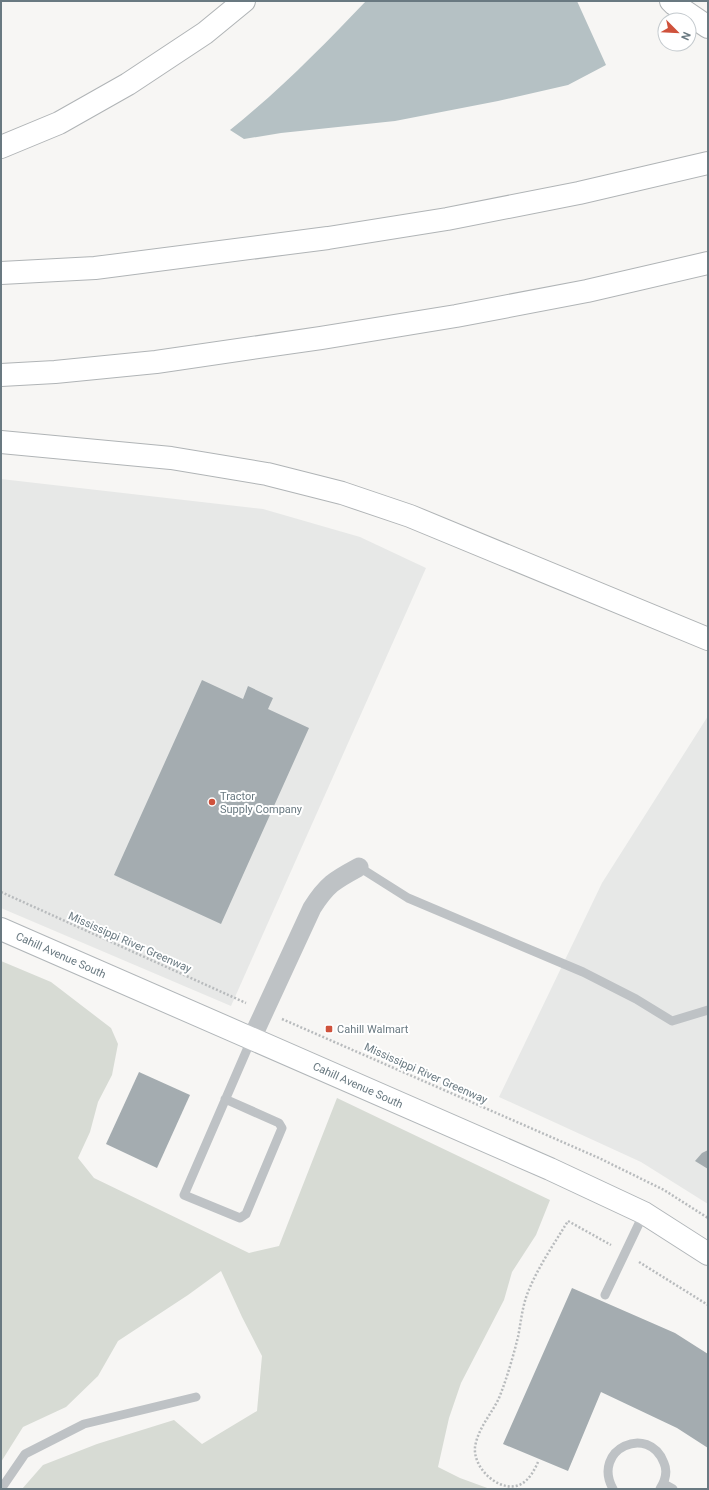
<svg xmlns="http://www.w3.org/2000/svg" width="709" height="1490" viewBox="0 0 709 1490" font-family="Roboto,sans-serif">
	<style>
		.built { fill: #e7e8e7 }
		.green { fill: #d7dbd4 }
		.water { fill: #b5c1c4 }
		.building { fill: #a4acb0 }
		.lines { fill: none; stroke-linecap: round; stroke-linejoin: round }
		.secondary-casing { stroke: #b1b6b9; stroke-width: 24 }
		.highway-casing { stroke: #b0b4b6; stroke-width: 24 }
		.path { stroke: #b8bbbd; stroke-width: 2.5; stroke-dasharray: 2 2; stroke-linecap: butt }
		.lane { stroke: #bec2c5; stroke-width: 9 }
		.street { stroke: #bec2c5; stroke-width: 19 }
		.secondary { stroke: #fff; stroke-width: 22 }
		.highway { stroke: #fff; stroke-width: 22 }
		.poi-dot { fill: #cf523c; stroke: #fff; stroke-width: 1.5 }
		.labels { text-anchor: middle; stroke-width: 4; stroke-linejoin: round; paint-order: stroke }
		.poi-label { font-size: 11px; fill: #697981; stroke: #fff; text-anchor: start }
		.street-label { font-size: 11px; fill: #697981; stroke: #fff }
	</style>
	<rect width="100%" height="100%" fill="#f7f6f4"/>
	<g class="built">
		<path d="M1,479L263,509L360,537L426,568L231,1006L1,908Z"/>
		<path d="M708,716V1204L641,1162L499,1097L602,883Z"/>
	</g>
	<path class="green" d="M1,961L51,982L111,1028L118,1044L112,1075L98,1102L90,1132L78,1158L94,1178L249,1253L279,1246L337,1098L550,1200L536,1235L512,1272L504,1300L461,1383L449,1418L438,1467L460,1478L490,1489H22L43,1465L97,1444L174,1420L202,1444L257,1411L262,1356L242,1317L221,1271L188,1295L118,1341L98,1376L66,1407L23,1427L1,1462Z"/>
	<path class="water" d="M366,1H577L606,65L568,85L498,101L395,121L281,133L244,139L230,130C280,90 322,47 366,1Z"/>
	<g class="building">
		<path d="M202,680L243,699L248,686L273,698L268,709L309,728L221,924L114,875Z"/>
		<path d="M139,1072L190,1095L157,1168L106,1144Z"/>
		<path d="M708,1150V1169L695,1161L702,1153Z"/>
		<path d="M572,1288L675,1333L708,1354V1448L677,1428L601,1392L568,1471L503,1444Z"/>
	</g>
	<g class="lines">
		<defs>
			<path id="secondary" d="M1,929L550,1169L644,1213L708,1254"/>
			<g id="highway">
				<path d="M671,1L674,4L708,27"/>
				<path d="M1,147L59,123L128,84L205,33L244,1"/>
				<path d="M1,273L95,268L328,238L447,219L579,193L708,163"/>
				<path d="M1,375L55,372L156,362L321,338L456,316L587,291L708,263"/>
				<path d="M1,442L171,458L267,474L342,493L410,516L708,639"/>
			</g>
		</defs>
		<use href="#secondary" class="secondary-casing"/>
		<use href="#highway" class="highway-casing"/>
		<g class="path">
			<path d="M1,892L246,1003"/>
			<path d="M282,1019L599,1158L664,1190L708,1218"/>
			<path d="M639,1262L708,1305"/>
			<path d="M538,1462C534,1471 528,1483 516,1486C496,1490 473,1467 475,1447C478,1428 491,1415 499,1398C507,1378 513,1357 518,1337C521,1322 522,1307 528,1292C538,1267 554,1244 568,1221L611,1245"/>
		</g>
		<g class="lane">
			<path d="M359,867L408,898L583,972L636,999L672,1021L708,1010"/>
			<path d="M225,1099L279,1123L282,1128L246,1214L240,1218L184,1195L252,1038"/>
			<path d="M605,1295L644,1213"/>
			<path d="M664,1484L673,1489"/>
			<path d="M1,1489L25,1454L84,1424L196,1397"/>
			<path d="M613,1489C591,1449 649,1423 664,1463C668,1472 665,1481 660,1489"/>
		</g>
		<path class="street" d="M252,1038L312,908C327,884 335,880 359,867"/>
		<use href="#secondary" class="secondary"/>
		<use href="#highway" class="highway"/>
	</g>
	<g class="poi-dot">
		<circle cx="212" cy="802" r="4"/>
		<rect x="325" y="1025" width="8" height="8" rx="2"/>
	</g>
	<g class="labels">
		<g class="poi-label">
			<text x="220" y="800">Tractor<tspan x="220" dy="13">Supply Company</tspan></text>
			<text x="337" y="1033">Cahill Walmart</text>
		</g>
		<g class="street-label">
			<text transform="translate(130 942) rotate(24)" y="4">Mississippi River Greenway</text>
			<text transform="translate(61 955) rotate(24)" y="4">Cahill Avenue South</text>
			<text transform="translate(426 1073) rotate(24)" y="4">Mississippi River Greenway</text>
			<text transform="translate(358 1085) rotate(24)" y="4">Cahill Avenue South</text>
		</g>
	</g>
	<rect width="709" height="1490" fill="none" stroke="#697981" stroke-width="4"/>
	<g transform="translate(677 32) rotate(114)"><circle r="19" fill="#ffffff" stroke="#c3c9cd"/>
	<path d="M0-3L7 15L0 10L-7 15Z" fill="#cf523c"/>
	<text y="-6" font-size="11" font-weight="bold" text-anchor="middle" fill="#697981">N</text>
	</g>
</svg>
